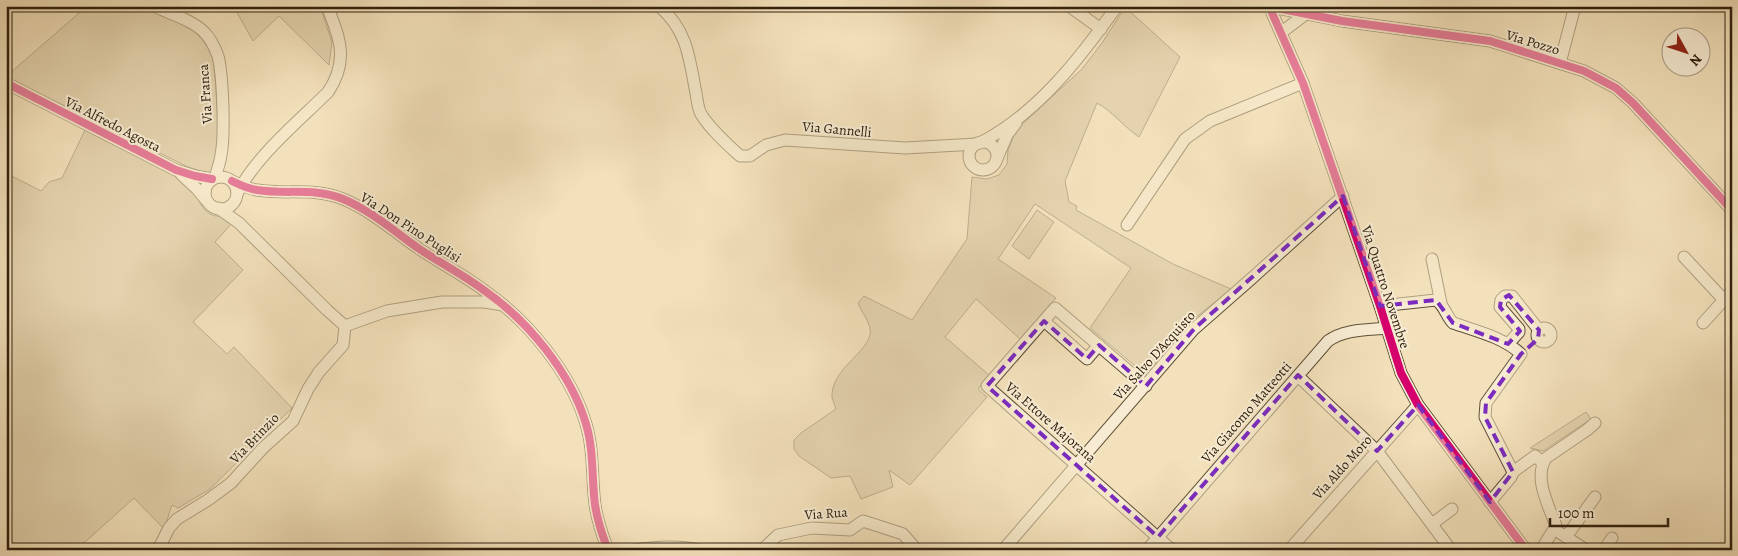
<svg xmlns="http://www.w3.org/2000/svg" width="1738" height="556" viewBox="0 0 1738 556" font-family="Alegreya,serif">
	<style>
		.green { fill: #d2c09e; stroke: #807056 }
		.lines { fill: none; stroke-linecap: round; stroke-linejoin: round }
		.minor-casing { stroke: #605039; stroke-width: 13 }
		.minor { stroke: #f7ecd3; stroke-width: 11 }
		.cycleway-casing { stroke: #f7ecd3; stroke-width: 11 }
		.cycleway { stroke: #d6006c; stroke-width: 8 }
		.marked { fill: none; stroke: #7b2cbf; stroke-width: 4; stroke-dasharray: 10 6; stroke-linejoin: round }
		.labels { text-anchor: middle; stroke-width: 4; stroke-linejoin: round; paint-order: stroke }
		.street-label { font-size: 14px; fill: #2f200e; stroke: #f7ecd3 }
	</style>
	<rect width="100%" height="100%" fill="#f3e1bb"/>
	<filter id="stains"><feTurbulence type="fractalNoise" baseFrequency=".004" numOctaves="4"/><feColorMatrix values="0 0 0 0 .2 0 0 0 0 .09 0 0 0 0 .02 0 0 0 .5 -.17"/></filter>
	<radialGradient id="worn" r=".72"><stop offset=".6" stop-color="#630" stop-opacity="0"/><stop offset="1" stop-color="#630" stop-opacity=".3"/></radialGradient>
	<g class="green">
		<path d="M87,6H144L190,27L201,38L208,48L213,59L215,77L220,153L213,172L206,173L186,166L6,77V68L10,73Z"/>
		<path d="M236,6H320L332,42L329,65L279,16L253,41L235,9Z"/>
		<path d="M1125,7L1180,57L1139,137C1124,127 1112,111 1097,103L1065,181L1069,202L1077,206L1076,210L1173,264L1231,289L1190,322L1146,375L1090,328L1131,268L1035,204L998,259L1056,298L1020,339L976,299L945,337L989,375L978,389L987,397L910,485L889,470L893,487L861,499L850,476L831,478L799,456L794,449V440L801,433L836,409C835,406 833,401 832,398C830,367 875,350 870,328C868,320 861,311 858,303L864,296L912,320L967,239L972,177L987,179L999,175L1007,164L1008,150L1016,130L1082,69L1102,43Z"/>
		<path d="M85,130L190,183C198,193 198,207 210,214C220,219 223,213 234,221L215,242L243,270L193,322L227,354L234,347L292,408L210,489L178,508L172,505L164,529L134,498L76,550H6V173L41,191L49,182L62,178Z"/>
		<path d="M1037,210L1054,222L1029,259L1012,246Z"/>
		<path d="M1586,412L1591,419L1543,451L1530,448Z"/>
	</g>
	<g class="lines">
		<defs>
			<g id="minor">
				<path d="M154,6C170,14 193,20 205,33C211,39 215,48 218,56C223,76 225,135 221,155C220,163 217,170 215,178"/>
				<path d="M659,6C686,29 689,55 695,88C697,96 697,107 701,114C710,129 727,144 740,156H750L766,145L785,140L905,148L977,144"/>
				<path d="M1069,6L1101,29"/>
				<path d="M1267,6L1342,21L1490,41L1584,71L1616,88L1633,103L1732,210"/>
				<path d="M1272,7V13L1303,83L1380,306L1401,373L1418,405L1526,550"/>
				<path d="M1282,32L1307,13"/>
				<path d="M1560,63L1575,6"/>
				<path d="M6,83L176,170L195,176L212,179"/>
				<circle cx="983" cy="156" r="14"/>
				<path d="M980,143C1038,113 1080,58 1117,6"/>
				<path d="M996,161L1007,135L1016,123"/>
				<path d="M181,174L197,189L206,200"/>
				<circle cx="221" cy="193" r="16"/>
				<path d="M232,181C240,185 248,189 257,190C286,195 315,187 343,199C370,210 394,231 418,248C440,263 464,275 485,291C528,321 571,373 586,424C593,447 592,471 594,495C595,514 601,532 608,550"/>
				<path d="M237,194C254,158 299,121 328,92C349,61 340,38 327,6"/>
				<path d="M218,208L239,223L327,310L345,326"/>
				<path d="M1127,225L1185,139L1210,121L1303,83"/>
				<path d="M1684,257L1724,300"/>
				<path d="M1432,259L1441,303"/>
				<path d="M1380,306L1436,300C1445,306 1446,316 1453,323C1476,331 1503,337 1521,354L1486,403L1485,417L1513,472L1511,477L1490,502"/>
				<path d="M1044,321L1087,359L1099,345"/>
				<path d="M1703,323L1732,291"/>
				<path d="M345,326L387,311L442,302H484L503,305"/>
				<circle cx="1544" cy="335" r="7"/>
				<path d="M1508,344L1519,332V329L1500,307L1501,300L1505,296H1512L1539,330"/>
				<path d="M1298,376L1377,451L1451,550"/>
				<path d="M1146,386L1055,308L987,386L1172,550"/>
				<path d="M1513,472L1535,456L1543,463"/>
				<path d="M1432,524L1452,509"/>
				<path d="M1560,533L1586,550"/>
				<path d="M1566,537L1595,497"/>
				<path d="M156,550L160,546L169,528L177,519L208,500L231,483L263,448L293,421L308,389L319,372L343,345L345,326"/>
				<path d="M634,550C656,547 677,545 699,550"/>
				<path d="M762,550L778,535L812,528L850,530L863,521L903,534L917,550"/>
				<path d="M1003,550L1194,329L1251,279L1343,196"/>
				<path d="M1147,550L1328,341C1344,329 1367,330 1387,328"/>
				<path d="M1289,550L1418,405"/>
				<path d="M1541,550L1556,526C1549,506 1533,478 1546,458L1587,430L1595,423"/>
				<path d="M1604,550L1612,538"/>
			</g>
		</defs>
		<use href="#minor" class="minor-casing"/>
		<use href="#minor" class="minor"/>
		<defs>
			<g id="cycleway">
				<path d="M1267,6L1342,21L1490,41L1584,71L1616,88L1633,103L1732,210"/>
				<path d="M1272,7V13L1303,83L1380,306L1401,373L1418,405L1526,550"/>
				<path d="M6,83L176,170L195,176L212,179"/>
				<path d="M232,181C240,185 248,189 257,190C286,195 315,187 343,199C370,210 394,231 418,248C440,263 464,275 485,291C528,321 571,373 586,424C593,447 592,471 594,495C595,514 601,532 608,550"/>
			</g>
		</defs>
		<use href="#cycleway" class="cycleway-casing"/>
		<use href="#cycleway" class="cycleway"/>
	</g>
	<path d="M0 0H1738V556H0ZM1343,196L1380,306L1436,300L1453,323L1508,344L1520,331L1500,307L1501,300L1509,295L1539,330L1538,339L1521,354L1486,403L1485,417L1513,472L1490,502L1418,405L1377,451L1298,375L1158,537L987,386L1044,321L1087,359L1099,345L1146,386L1194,329Z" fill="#f3e1bb" fill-opacity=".55" fill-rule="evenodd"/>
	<path class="marked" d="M1343,196L1380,306L1436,300L1453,323L1508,344L1520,331L1500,307L1501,300L1509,295L1539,330L1538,339L1521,354L1486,403L1485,417L1513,472L1490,502L1418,405L1377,451L1298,375L1158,537L987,386L1044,321L1087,359L1099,345L1146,386L1194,329Z"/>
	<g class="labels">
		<g class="street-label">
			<text transform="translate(1533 42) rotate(17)" y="5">Via Pozzo</text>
			<text transform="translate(205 94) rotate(-94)" y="5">Via Franca</text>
			<text transform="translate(113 124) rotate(27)" y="5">Via Alfredo Agosta</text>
			<text transform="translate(837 129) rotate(5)" y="5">Via Gannelli</text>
			<text transform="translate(411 227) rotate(33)" y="5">Via Don Pino Puglisi</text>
			<text transform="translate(1386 287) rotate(72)" y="5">Via Quattro Novembre</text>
			<text transform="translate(1154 355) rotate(-48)" y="5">Via Salvo D'Acquisto</text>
			<text transform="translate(1246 412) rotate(-49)" y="5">Via Giacomo Matteotti</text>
			<text transform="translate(1051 422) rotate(41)" y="5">Via Ettore Majorana</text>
			<text transform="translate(254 438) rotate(-46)" y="5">Via Brinzio</text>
			<text transform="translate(1342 467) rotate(-48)" y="5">Via Aldo Moro</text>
			<text transform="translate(826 513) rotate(-4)" y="5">Via Rua</text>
		</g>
	</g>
	<rect width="1738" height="556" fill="none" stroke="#f3e1bb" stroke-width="25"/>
	<rect x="8" y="8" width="1723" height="541" fill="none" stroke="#2f200e" stroke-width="2.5"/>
	<rect x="12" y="12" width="1713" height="531" fill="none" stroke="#2f200e"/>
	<g transform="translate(1686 52) rotate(130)"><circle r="24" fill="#f7ecd3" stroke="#a79a84"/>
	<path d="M0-4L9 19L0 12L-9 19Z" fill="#8f2418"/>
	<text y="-8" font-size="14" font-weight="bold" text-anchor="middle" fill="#2f200e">N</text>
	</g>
	<path d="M1550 518v8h118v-8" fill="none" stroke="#2f200e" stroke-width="2.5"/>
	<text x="1558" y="518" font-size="15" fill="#2f200e" stroke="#f7ecd3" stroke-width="4" paint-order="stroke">100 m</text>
	<rect width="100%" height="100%" filter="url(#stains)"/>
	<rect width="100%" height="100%" fill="url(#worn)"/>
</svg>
